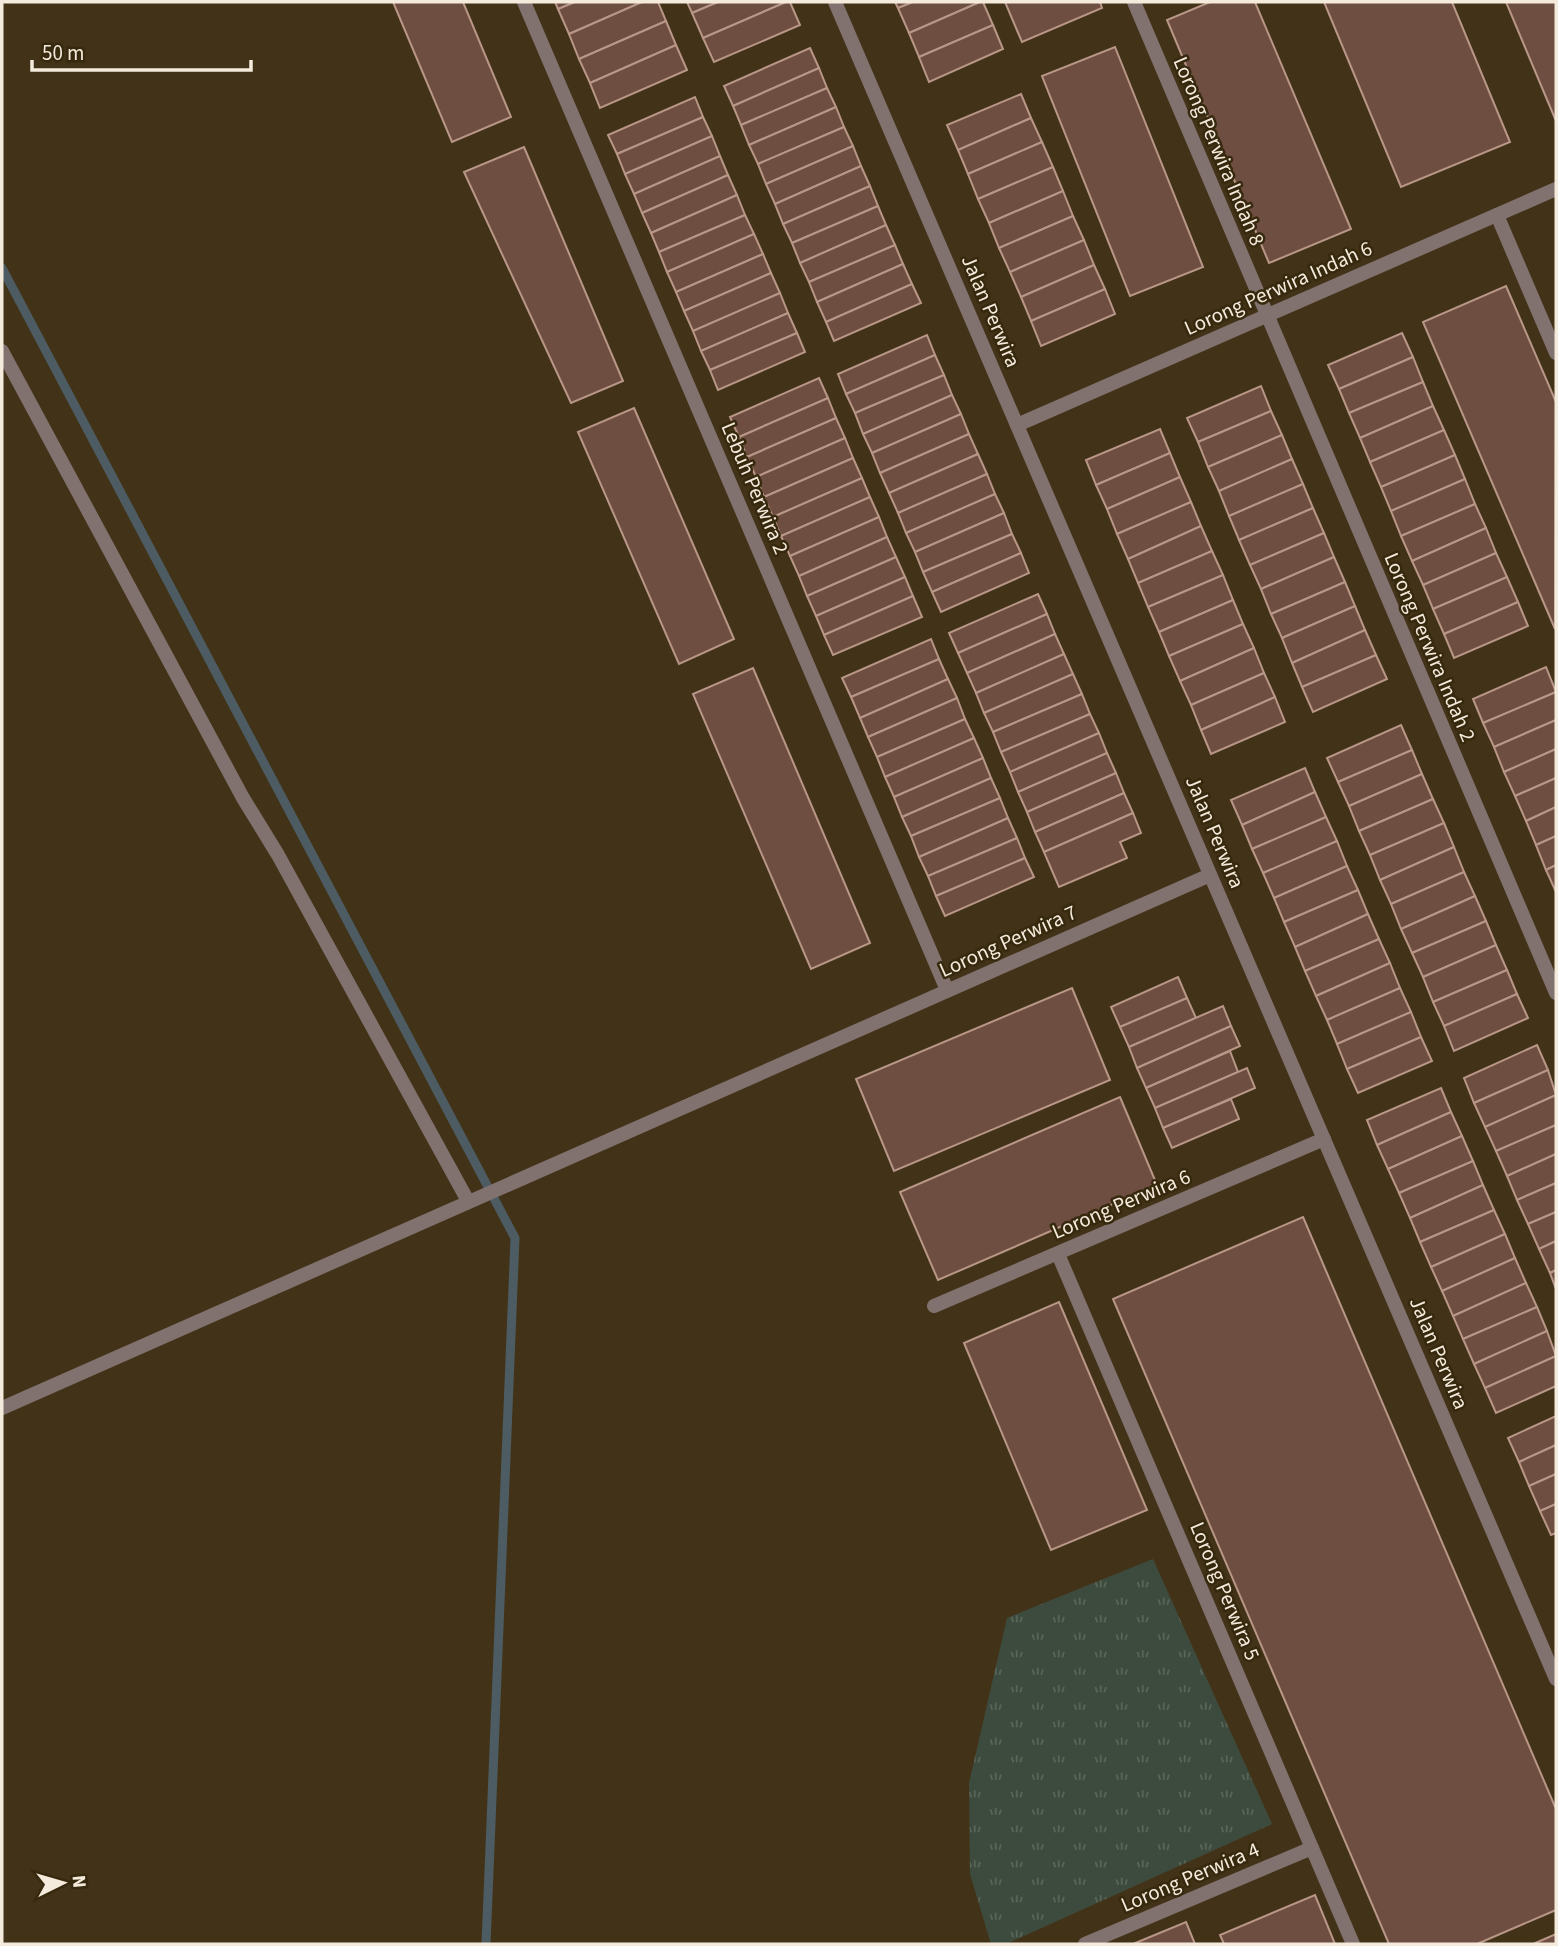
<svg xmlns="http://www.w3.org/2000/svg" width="1558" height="1946" viewBox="0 0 1558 1946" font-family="'Source Sans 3',sans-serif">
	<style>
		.park { fill: url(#park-tufts) }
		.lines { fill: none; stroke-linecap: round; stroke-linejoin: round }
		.stream { stroke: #4d5c62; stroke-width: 9 }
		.building { fill: #6d4e41; stroke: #b99788; stroke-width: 2 }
		.street { stroke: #81716f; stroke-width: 14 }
		.labels { text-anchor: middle; stroke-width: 5; stroke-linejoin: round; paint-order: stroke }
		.street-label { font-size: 21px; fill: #f5ebdc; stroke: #37290e }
	</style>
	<defs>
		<pattern id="park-tufts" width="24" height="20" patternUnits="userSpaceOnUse" patternTransform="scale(1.75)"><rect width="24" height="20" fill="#3d4b3e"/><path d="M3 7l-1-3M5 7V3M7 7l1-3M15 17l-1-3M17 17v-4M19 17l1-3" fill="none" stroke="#5a6559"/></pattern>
	</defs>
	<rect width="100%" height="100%" fill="#423318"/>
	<path class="park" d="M1153,1559L1272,1824L1006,1944H991L970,1874L969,1783L1007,1618Z"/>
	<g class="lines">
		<path class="stream" d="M2,268L515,1238L486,1944"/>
	</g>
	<g class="building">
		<path d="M393,2H463L511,117L452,142Z"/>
		<path d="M555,2H575L558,9Z"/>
		<path d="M575,2H642L569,34L558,9Z"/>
		<path d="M642,2H658L666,21L579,59L569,34Z"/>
		<path d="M687,2H718L692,13Z"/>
		<path d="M718,2H786L703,38L692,13Z"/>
		<path d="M786,2H790L800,25L714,62L703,38Z"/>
		<path d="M895,2H913L898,8Z"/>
		<path d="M913,2H980L909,33L898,8Z"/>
		<path d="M980,2H983L993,25L919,57L909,33Z"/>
		<path d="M1005,2H1100L1102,8L1022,42Z"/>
		<path d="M1210,2H1255L1351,229L1269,263L1167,20Z"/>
		<path d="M1324,2H1452L1510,142L1401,187Z"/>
		<path d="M1506,2H1556V121Z"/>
		<path d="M666,21L676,45L590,83L579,59Z"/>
		<path d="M993,25L1003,49L929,82L919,57Z"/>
		<path d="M676,45L687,70L600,108L590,83Z"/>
		<path d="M1115,47L1203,267L1130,296L1042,76Z"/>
		<path d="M810,48L819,68L733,106L724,86Z"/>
		<path d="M819,68L827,88L741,125L733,106Z"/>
		<path d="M827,88L836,107L749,145L741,125Z"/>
		<path d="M1021,94L1031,118L958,150L947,125Z"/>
		<path d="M695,97L703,117L617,154L608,135Z"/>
		<path d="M836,107L844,127L758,164L749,145Z"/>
		<path d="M703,117L712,136L625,174L617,154Z"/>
		<path d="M1031,118L1042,142L968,174L958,150Z"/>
		<path d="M844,127L853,146L766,184L758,164Z"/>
		<path d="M712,136L720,156L634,194L625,174Z"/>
		<path d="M1042,142L1053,167L978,199L968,174Z"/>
		<path d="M853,146L861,166L775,204L766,184Z"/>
		<path d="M524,147L623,381L571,403L464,172Z"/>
		<path d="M720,156L728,175L642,213L634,194Z"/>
		<path d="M861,166L870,186L783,224L775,204Z"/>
		<path d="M1053,167L1063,191L989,223L978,199Z"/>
		<path d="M728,175L737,195L651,233L642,213Z"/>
		<path d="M870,186L878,206L792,243L783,224Z"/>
		<path d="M1063,191L1073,216L999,248L989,223Z"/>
		<path d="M737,195L745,215L659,252L651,233Z"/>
		<path d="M878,206L886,225L800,263L792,243Z"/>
		<path d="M745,215L754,234L667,272L659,252Z"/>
		<path d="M1073,216L1084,240L1010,272L999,248Z"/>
		<path d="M886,225L895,245L809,282L800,263Z"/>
		<path d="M754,234L763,254L676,292L667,272Z"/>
		<path d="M1084,240L1094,265L1021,297L1010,272Z"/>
		<path d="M895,245L903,264L817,302L809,282Z"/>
		<path d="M763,254L771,273L684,311L676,292Z"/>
		<path d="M903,264L912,284L826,322L817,302Z"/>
		<path d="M1094,265L1105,289L1031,321L1021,297Z"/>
		<path d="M771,273L780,293L693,331L684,311Z"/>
		<path d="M912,284L921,303L834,341L826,322Z"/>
		<path d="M1506,286L1556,402L1555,629L1423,322Z"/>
		<path d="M1105,289L1115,314L1041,346L1031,321Z"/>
		<path d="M780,293L788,313L701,351L693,331Z"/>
		<path d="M788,313L797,333L710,370L701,351Z"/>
		<path d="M797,333L805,352L718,390L710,370Z"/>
		<path d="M1402,333L1413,357L1339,389L1328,365Z"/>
		<path d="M927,335L935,355L846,394L838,374Z"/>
		<path d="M935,355L944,375L855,413L846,394Z"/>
		<path d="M1413,357L1423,382L1349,413L1339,389Z"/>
		<path d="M944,375L952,395L863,434L855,413Z"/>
		<path d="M819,378L828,398L739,437L730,417Z"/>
		<path d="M1423,382L1433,406L1360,438L1349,413Z"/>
		<path d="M1261,386L1271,411L1198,442L1187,418Z"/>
		<path d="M952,395L961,414L872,453L863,434Z"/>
		<path d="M828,398L836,418L747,457L739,437Z"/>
		<path d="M1433,406L1444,430L1370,462L1360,438Z"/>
		<path d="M634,408L734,639L679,664L578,432Z"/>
		<path d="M1271,411L1282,435L1208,467L1198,442Z"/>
		<path d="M961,414L969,434L880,473L872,453Z"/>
		<path d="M836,418L845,438L756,477L747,457Z"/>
		<path d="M1160,429L1170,453L1096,485L1086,460Z"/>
		<path d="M1444,430L1455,455L1381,487L1370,462Z"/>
		<path d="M969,434L978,454L889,493L880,473Z"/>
		<path d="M1282,435L1292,459L1219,491L1208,467Z"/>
		<path d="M845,438L853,458L764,497L756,477Z"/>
		<path d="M1170,453L1180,477L1107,509L1096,485Z"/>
		<path d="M978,454L987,474L898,513L889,493Z"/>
		<path d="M1455,455L1465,479L1391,511L1381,487Z"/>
		<path d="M853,458L862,478L773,517L764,497Z"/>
		<path d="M1292,459L1303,484L1229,516L1219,491Z"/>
		<path d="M987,474L995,494L906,533L898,513Z"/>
		<path d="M1180,477L1191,502L1117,534L1107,509Z"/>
		<path d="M862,478L870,497L781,536L773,517Z"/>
		<path d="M1465,479L1475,504L1401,536L1391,511Z"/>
		<path d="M1303,484L1313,508L1239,540L1229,516Z"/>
		<path d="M995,494L1004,513L915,552L906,533Z"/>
		<path d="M870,497L879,517L790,556L781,536Z"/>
		<path d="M1191,502L1201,526L1128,559L1117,534Z"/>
		<path d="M1475,504L1486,528L1412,561L1401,536Z"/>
		<path d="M1313,508L1324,533L1250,565L1239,540Z"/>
		<path d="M1004,513L1012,534L923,572L915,552Z"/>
		<path d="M879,517L887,537L799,576L790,556Z"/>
		<path d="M1201,526L1212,551L1138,583L1128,559Z"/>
		<path d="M1486,528L1496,553L1423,585L1412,561Z"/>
		<path d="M1324,533L1334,557L1261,589L1250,565Z"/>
		<path d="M1012,534L1021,553L932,592L923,572Z"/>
		<path d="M887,537L896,557L807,596L799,576Z"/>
		<path d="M1212,551L1223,575L1148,607L1138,583Z"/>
		<path d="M1021,553L1029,573L941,612L932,592Z"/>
		<path d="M1496,553L1507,577L1433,609L1423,585Z"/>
		<path d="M896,557L905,577L816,616L807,596Z"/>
		<path d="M1334,557L1345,582L1271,614L1261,589Z"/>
		<path d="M1223,575L1233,600L1159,632L1148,607Z"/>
		<path d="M905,577L913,596L824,635L816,616Z"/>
		<path d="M1507,577L1518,602L1444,634L1433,609Z"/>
		<path d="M1345,582L1355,606L1282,638L1271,614Z"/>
		<path d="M1038,594L1047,614L958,653L949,633Z"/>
		<path d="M913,596L922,617L833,655L824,635Z"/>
		<path d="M1233,600L1243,624L1169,656L1159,632Z"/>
		<path d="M1518,602L1528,626L1454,658L1444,634Z"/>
		<path d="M1355,606L1365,630L1292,663L1282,638Z"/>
		<path d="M1047,614L1055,634L967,673L958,653Z"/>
		<path d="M1243,624L1254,648L1180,681L1169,656Z"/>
		<path d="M1365,630L1376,655L1302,687L1292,663Z"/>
		<path d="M1055,634L1064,654L976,693L967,673Z"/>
		<path d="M931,639L939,659L851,697L842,678Z"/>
		<path d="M1254,648L1264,673L1191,705L1180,681Z"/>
		<path d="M1064,654L1073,674L984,713L976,693Z"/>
		<path d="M1376,655L1387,679L1313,712L1302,687Z"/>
		<path d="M939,659L948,679L860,718L851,697Z"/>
		<path d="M1546,667L1556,692L1483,723L1473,699Z"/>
		<path d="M753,668L870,943L811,969L693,694Z"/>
		<path d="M1264,673L1275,697L1201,730L1191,705Z"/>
		<path d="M1073,674L1082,694L993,732L984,713Z"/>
		<path d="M948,679L957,698L868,737L860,718Z"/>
		<path d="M1556,692V720L1494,747L1483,723Z"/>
		<path d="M1082,694L1090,714L1001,752L993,732Z"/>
		<path d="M1275,697L1285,722L1211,754L1201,730Z"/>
		<path d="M957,698L965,719L877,757L868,737Z"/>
		<path d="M1090,714L1099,733L1010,772L1001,752Z"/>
		<path d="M965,719L974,738L885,777L877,757Z"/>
		<path d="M1556,720V749L1504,772L1494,747Z"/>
		<path d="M1401,725L1412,750L1338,782L1327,758Z"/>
		<path d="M1099,733L1107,753L1018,792L1010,772Z"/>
		<path d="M974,738L983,758L894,797L885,777Z"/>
		<path d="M1556,749V778L1515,796L1504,772Z"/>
		<path d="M1412,750L1422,774L1349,806L1338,782Z"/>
		<path d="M1107,753L1116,773L1027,812L1018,792Z"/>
		<path d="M983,758L991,778L902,817L894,797Z"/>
		<path d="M1305,768L1315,792L1242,825L1231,800Z"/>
		<path d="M1116,773L1124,793L1035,832L1027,812Z"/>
		<path d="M1422,774L1433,799L1359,831L1349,806Z"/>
		<path d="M991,778L1000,798L911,836L902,817Z"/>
		<path d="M1556,778V807L1526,821L1515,796Z"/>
		<path d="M1315,792L1326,817L1252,849L1242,825Z"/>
		<path d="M1124,793L1133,813L1044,852L1035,832Z"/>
		<path d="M1000,798L1008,818L919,857L911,836Z"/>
		<path d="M1433,799L1444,823L1370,855L1359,831Z"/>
		<path d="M1556,807V836L1536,845L1526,821Z"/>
		<path d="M1133,813L1141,833L1120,842L1127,858L1059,887L1044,852Z"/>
		<path d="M1326,817L1337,841L1263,873L1252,849Z"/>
		<path d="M1008,818L1017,838L928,876L919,857Z"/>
		<path d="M1444,823L1454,847L1380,880L1370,855Z"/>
		<path d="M1556,836V865L1546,870L1536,845Z"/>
		<path d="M1017,838L1025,858L936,896L928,876Z"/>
		<path d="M1337,841L1347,866L1274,898L1263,873Z"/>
		<path d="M1454,847L1464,872L1391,904L1380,880Z"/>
		<path d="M1025,858L1034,877L945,916L936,896Z"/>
		<path d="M1556,865V892L1546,870Z"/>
		<path d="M1347,866L1358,890L1284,922L1274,898Z"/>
		<path d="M1464,872L1475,896L1401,929L1391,904Z"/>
		<path d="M1358,890L1368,914L1295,947L1284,922Z"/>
		<path d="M1475,896L1486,921L1412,953L1401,929Z"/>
		<path d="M1368,914L1379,939L1305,971L1295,947Z"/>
		<path d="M1486,921L1496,945L1423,977L1412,953Z"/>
		<path d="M1379,939L1390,963L1316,996L1305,971Z"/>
		<path d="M1496,945L1507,970L1433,1002L1423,977Z"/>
		<path d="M1390,963L1400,988L1327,1020L1316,996Z"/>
		<path d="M1507,970L1517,994L1444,1026L1433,1002Z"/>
		<path d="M1178,977L1187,998L1120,1027L1111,1007Z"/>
		<path d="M1072,988L1110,1080L894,1171L856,1079Z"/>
		<path d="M1400,988L1411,1012L1337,1044L1327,1020Z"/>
		<path d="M1517,994L1528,1018L1454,1051L1444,1026Z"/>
		<path d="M1187,998L1196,1018L1129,1047L1120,1027Z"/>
		<path d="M1223,1006L1231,1026L1137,1068L1129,1047Z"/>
		<path d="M1411,1012L1421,1037L1347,1069L1337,1044Z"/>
		<path d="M1231,1026L1240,1046L1146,1088L1137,1068Z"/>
		<path d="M1421,1037L1432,1061L1358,1093L1347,1069Z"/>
		<path d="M1537,1045L1548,1070L1474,1103L1464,1078Z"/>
		<path d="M1230,1051L1238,1072L1155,1108L1146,1088Z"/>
		<path d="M1247,1068L1255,1088L1163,1128L1155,1108Z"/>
		<path d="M1548,1070L1556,1095L1485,1127L1474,1103Z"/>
		<path d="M1441,1088L1451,1112L1377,1145L1367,1120Z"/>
		<path d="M1556,1095V1125L1496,1151L1485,1127Z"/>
		<path d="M1120,1097L1157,1185L938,1280L900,1192Z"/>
		<path d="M1231,1099L1239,1119L1172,1148L1163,1128Z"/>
		<path d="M1451,1112L1462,1136L1388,1169L1377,1145Z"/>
		<path d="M1556,1125V1154L1507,1176L1496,1151Z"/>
		<path d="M1462,1136L1473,1161L1399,1193L1388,1169Z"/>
		<path d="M1556,1154V1183L1517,1200L1507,1176Z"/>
		<path d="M1473,1161L1483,1185L1410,1218L1399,1193Z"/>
		<path d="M1556,1183V1212L1528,1224L1517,1200Z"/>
		<path d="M1483,1185L1494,1210L1420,1242L1410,1218Z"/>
		<path d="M1494,1210L1505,1234L1431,1267L1420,1242Z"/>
		<path d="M1556,1212V1241L1539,1249L1528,1224Z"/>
		<path d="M1303,1217L1556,1809V1910L1477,1944H1389L1113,1299Z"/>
		<path d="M1505,1234L1515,1258L1442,1291L1431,1267Z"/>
		<path d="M1556,1241V1270L1550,1273L1539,1249Z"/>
		<path d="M1515,1258L1526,1283L1453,1316L1442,1291Z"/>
		<path d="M1556,1270V1289L1550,1273Z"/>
		<path d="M1526,1283L1537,1307L1463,1339L1453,1316Z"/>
		<path d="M1059,1302L1147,1510L1051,1550L964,1343Z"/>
		<path d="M1537,1307L1547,1331L1474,1364L1463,1339Z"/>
		<path d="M1547,1331L1556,1356L1485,1388L1474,1364Z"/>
		<path d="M1556,1356V1386L1496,1413L1485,1388Z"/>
		<path d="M1556,1416V1445L1519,1462L1508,1438Z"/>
		<path d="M1556,1445V1474L1529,1486L1519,1462Z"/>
		<path d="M1556,1474V1504L1540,1511L1529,1486Z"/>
		<path d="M1556,1504V1533L1551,1535L1540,1511Z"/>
		<path d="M1315,1895L1335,1944H1224L1220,1935Z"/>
		<path d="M1186,1922L1195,1944H1133Z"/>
		<path d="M1556,1934V1944H1533Z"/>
	</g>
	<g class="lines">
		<g class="street">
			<path d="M524,2L947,990"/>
			<path d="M835,2L1556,1679"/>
			<path d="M1134,2L1556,993"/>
			<path d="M1497,215L1556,353"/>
			<path d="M2,351L243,798L278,855L468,1201"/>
			<path d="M1017,425L1556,189"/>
			<path d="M1058,1254L1353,1944"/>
			<path d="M934,1306L1324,1139"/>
			<path d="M2,1408L1210,875"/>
			<path d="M1085,1944L1312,1848"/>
		</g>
	</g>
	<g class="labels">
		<g class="street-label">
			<text transform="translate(1219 151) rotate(67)" y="7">Lorong Perwira Indah 8</text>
			<text transform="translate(1278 288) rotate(-24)" y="7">Lorong Perwira Indah 6</text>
			<text transform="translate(991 311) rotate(67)" y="7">Jalan Perwira</text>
			<text transform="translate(755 488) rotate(67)" y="7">Lebuh Perwira 2</text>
			<text transform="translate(1430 647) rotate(67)" y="7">Lorong Perwira Indah 2</text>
			<text transform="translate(1215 832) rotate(67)" y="7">Jalan Perwira</text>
			<text transform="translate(1008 941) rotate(-24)" y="7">Lorong Perwira 7</text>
			<text transform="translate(1121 1204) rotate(-23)" y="7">Lorong Perwira 6</text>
			<text transform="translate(1439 1353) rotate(67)" y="7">Jalan Perwira</text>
			<text transform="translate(1225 1591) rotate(67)" y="7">Lorong Perwira 5</text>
			<text transform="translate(1190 1877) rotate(-23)" y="7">Lorong Perwira 4</text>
		</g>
	</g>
	<rect width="1558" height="1946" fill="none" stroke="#f5ebdc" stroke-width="7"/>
	<g transform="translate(63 1883) rotate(85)" stroke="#37290e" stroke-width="5" paint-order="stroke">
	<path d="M0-5L12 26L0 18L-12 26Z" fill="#f5ebdc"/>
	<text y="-10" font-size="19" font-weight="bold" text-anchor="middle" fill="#f5ebdc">N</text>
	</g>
	<path d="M32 60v10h219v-10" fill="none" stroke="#f5ebdc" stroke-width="3.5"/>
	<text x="42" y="60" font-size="21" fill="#f5ebdc" stroke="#37290e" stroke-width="5" paint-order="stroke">50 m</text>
</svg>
